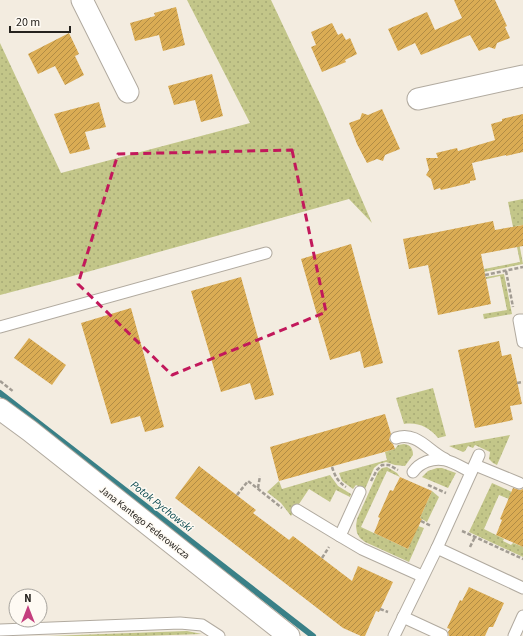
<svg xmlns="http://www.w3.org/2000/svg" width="523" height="636" viewBox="0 0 523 636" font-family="'Source Sans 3',sans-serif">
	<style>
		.grass { fill: url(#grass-dots) }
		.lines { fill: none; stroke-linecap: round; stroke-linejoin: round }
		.stream { stroke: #398087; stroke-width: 6 }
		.building { fill: url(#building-hatch) }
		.service-casing { stroke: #b1aa9f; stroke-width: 13 }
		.minor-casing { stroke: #b1aa9f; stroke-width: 23 }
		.path { stroke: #a29c93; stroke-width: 2.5; stroke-dasharray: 4 2; stroke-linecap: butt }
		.service { stroke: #fff; stroke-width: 11 }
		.minor { stroke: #fff; stroke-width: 21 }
		.marked { fill: none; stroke: #c2185b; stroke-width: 3; stroke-dasharray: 8 5; stroke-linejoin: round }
		.labels { text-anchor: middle; stroke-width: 3; stroke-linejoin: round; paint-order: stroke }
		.street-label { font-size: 10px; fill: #25221e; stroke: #fefaf3 }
		.water-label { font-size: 11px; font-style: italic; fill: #04454b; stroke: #fefaf3 }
	</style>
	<defs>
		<pattern id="grass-dots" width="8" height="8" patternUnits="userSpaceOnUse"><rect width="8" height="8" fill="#c3c689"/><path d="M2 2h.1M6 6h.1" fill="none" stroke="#a7aa76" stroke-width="1.8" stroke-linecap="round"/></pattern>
		<pattern id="building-hatch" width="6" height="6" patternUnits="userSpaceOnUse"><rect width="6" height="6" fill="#daac54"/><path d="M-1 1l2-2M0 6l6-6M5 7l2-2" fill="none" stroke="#b18c45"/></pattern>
	</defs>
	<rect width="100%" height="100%" fill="#f3ece0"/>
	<g class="grass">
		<path d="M187,0H271L322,108L372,223L349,199L69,277L0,295V43L61,173L250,123Z"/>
		<path d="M523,199V225L516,226L523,264L484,272V269L520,262L508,202Z"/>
		<path d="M504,274L512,314L484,319L483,314L507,310L500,276L486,279V277Z"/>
		<path d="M433,388L446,436L438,438C429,427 418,422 404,424L396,398Z"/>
		<path d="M510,435L497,465L493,463L489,459L490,452L475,445L473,448L468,446L465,451L463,452L449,446Z"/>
		<path d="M404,444C411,445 413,449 413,455L405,466L395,465L386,462L379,464L374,468L365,489L356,485L353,489L342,481L339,473L387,460L385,452L395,449L398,445Z"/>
		<path d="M387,467L397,473L400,477L387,471L361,527L408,549L418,526L424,528L409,562L365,542L360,538L357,533L356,526L357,519L378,472L382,468Z"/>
		<path d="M437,468H442L456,473L448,488L422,477L428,471Z"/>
		<path d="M330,475L338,486L351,494L350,497L336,490L330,502L309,489L291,516L281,503L267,492L279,481L282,489Z"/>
		<path d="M492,483L512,492L509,499L499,495L484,529L504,539L503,541L511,545L513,543L523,547V557L469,532Z"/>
		<path d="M432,491L439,497L427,522L420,518Z"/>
		<path d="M187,631L202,634L141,636H48Z"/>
	</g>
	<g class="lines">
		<path class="stream" d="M0,393L313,636"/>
	</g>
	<g class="building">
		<path d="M454,0H495L507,26L505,27L510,38L497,43L495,49L489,47L479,51L470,35L421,55L415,43L398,51L388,29L427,12L435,30L462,18Z"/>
		<path d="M176,7L185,45L163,51L159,35L135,41L130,23L155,16L154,13Z"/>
		<path d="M332,23L338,35L342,33L346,40L350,38L357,54L345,60L346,62L322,72L311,47L316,45L311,32Z"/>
		<path d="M69,33L79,54L75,56L84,75L65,85L55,66L38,74L28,54Z"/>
		<path d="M212,74L223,116L201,122L195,100L174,105L168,86Z"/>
		<path d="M99,102L106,127L85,132L90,149L70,154L54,114Z"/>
		<path d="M382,109L400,149L385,155L383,161L377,159L367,163L357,144L349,123L360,119L362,113L368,115Z"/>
		<path d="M523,114V152L506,156V155L472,163L476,180L470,181V183L441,190L440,188L434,190L431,179L426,175L429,170L426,158H438L436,153L457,148L458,151L495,140L491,124L502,121V119Z"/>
		<path d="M493,221L495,230L523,225V246L481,254L491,304L438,315L428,265L409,269L403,239Z"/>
		<path d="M351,244L383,363L364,368L360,351L330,360L301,259Z"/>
		<path d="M241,277L274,395L255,400L250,383L221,392L191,291Z"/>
		<path d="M131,308L164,427L145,432L140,416L111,424L81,323Z"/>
		<path d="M29,338L66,365L52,385L14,358Z"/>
		<path d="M499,341L502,356L511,354L522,404L510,406L513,420L475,428L458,350Z"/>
		<path d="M385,414L391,434L389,440L393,444L395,449L279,481L270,447Z"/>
		<path d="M199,466L256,510L253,513L289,540L293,536L352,581L358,566L393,582L379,612L376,611L365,636H361L343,628L175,498Z"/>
		<path d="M400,477L432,491L420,518L422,519L408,549L374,533L380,518L378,517L390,490L393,491Z"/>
		<path d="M513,488L520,490L523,489V547L496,535L502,520L500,519Z"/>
		<path d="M469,587L504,603L493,627H489L485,636H449L448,632L450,629L447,628L460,600L462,601Z"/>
	</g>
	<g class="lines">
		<defs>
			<g id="service">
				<path d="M523,320H519L523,342"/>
				<path d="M0,327L266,253"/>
				<path d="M396,438C417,431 428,451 445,459"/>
				<path d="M475,465L519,483"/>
				<path d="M413,472C419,463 433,457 445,460C454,462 463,468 471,472"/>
				<path d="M360,492L340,536L362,549L422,576"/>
				<path d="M297,510L340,536"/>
				<path d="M437,548L479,455"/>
				<path d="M403,617L442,635"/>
				<path d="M0,630L180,623L202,625L219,636"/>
				<path d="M394,636L437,548L523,588"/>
				<path d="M514,636L523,616"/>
			</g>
			<g id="minor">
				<path d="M82,0L128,92"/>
				<path d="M418,99L523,76"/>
				<path d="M0,409L30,431L289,636"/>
			</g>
		</defs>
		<use href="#service" class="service-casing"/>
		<use href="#minor" class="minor-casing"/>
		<g class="path">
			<path d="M506,271L513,307"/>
			<path d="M485,275L523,267"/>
			<path d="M0,381L14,392"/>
			<path d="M517,383L523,382"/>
			<path d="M332,467C335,476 338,482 346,487"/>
			<path d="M371,481L377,470L382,465H389L398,470"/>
			<path d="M428,485L446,493"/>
			<path d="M258,488L260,476"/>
			<path d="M237,495L248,481L282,508"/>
			<path d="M421,521L431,526"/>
			<path d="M462,531L523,559"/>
			<path d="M470,547L475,537"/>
			<path d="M322,558L329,547"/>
			<path d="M380,609L388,612"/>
		</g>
		<use href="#service" class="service"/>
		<use href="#minor" class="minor"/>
	</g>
	<path class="marked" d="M292,150L326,312L172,375L78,284L118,154Z"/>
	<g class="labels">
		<g class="street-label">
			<text transform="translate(145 522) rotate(38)" y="4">Jana Kantego Federowicza</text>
		</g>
		<g class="water-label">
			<text transform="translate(162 506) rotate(38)" y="4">Potok Pychowski</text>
		</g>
	</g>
	<g transform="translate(28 608)"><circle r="19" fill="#fefaf3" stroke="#a7a49e"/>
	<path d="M0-3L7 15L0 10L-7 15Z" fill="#c43e7e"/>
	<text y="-6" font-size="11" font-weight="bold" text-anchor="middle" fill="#25221e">N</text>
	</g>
	<path d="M10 26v6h60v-6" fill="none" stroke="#25221e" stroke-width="2"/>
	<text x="16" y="26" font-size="12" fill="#25221e" stroke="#fefaf3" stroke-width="3" paint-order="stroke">20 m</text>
</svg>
